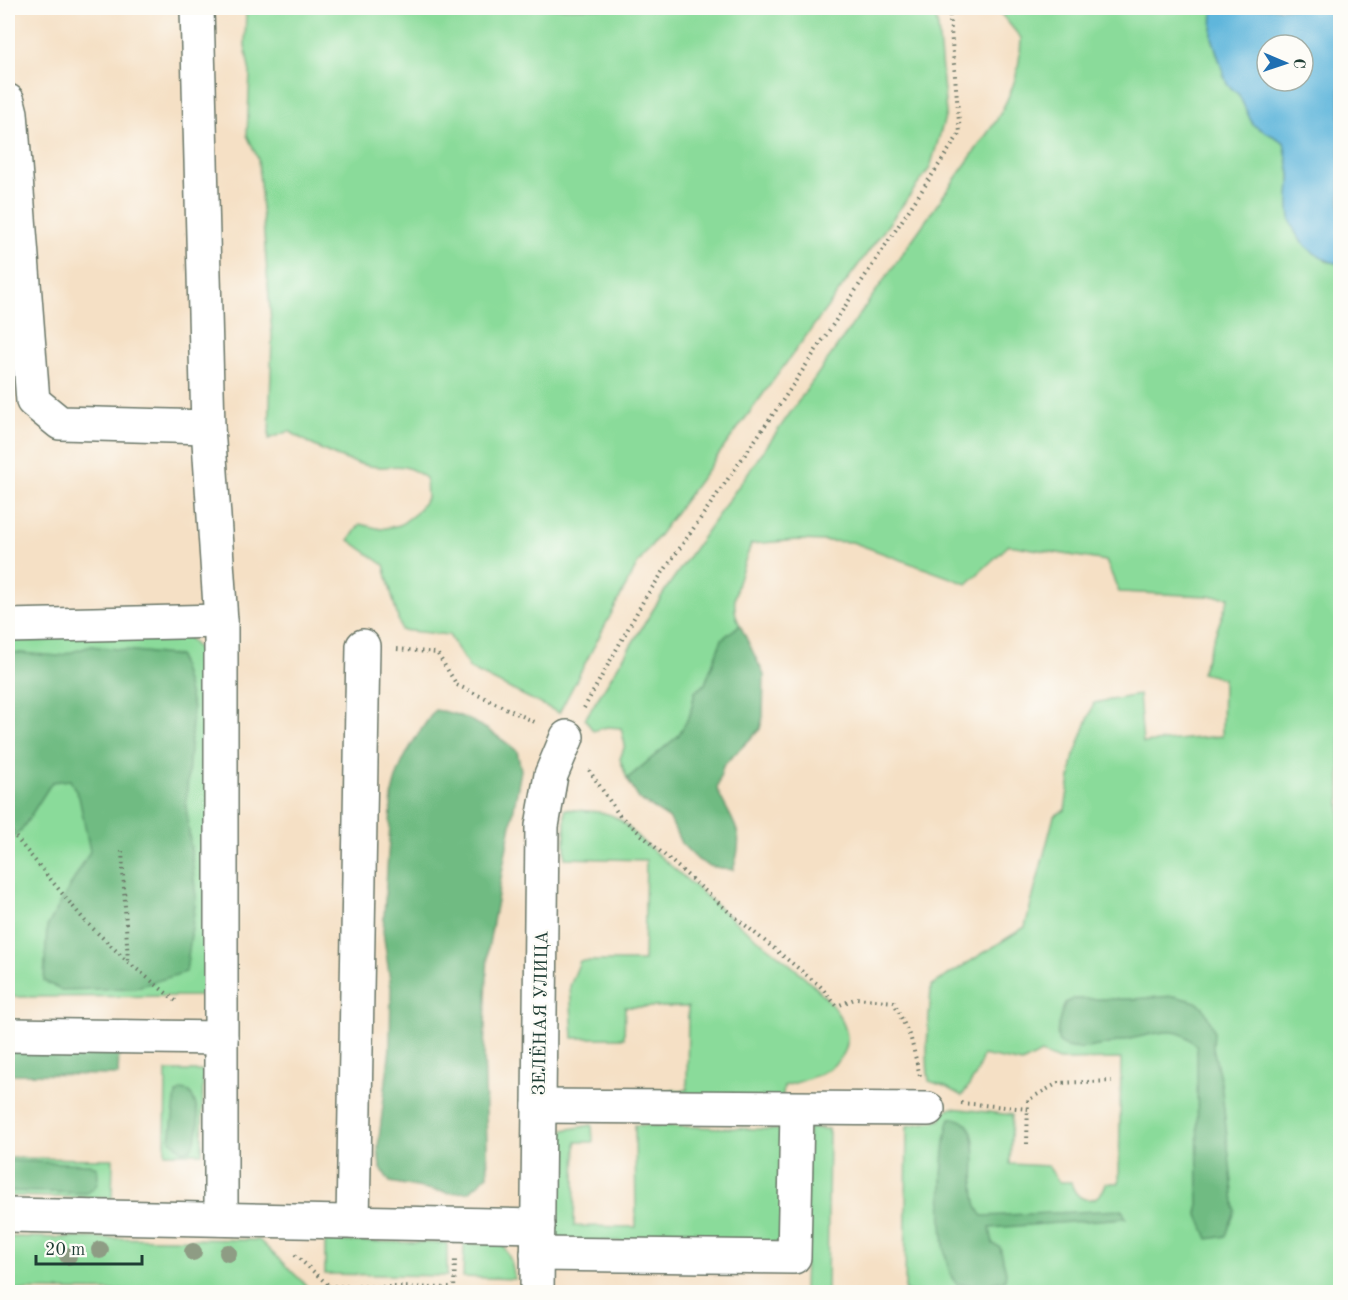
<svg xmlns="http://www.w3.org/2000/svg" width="1348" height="1300" viewBox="0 0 1348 1300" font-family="'Old Standard TT',serif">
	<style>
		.green { fill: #8adb9a; stroke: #548c67; stroke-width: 1.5 }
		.forest { fill: #6fbb82; stroke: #477c5b; stroke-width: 1.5 }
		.water { fill: #5eb6db; stroke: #3e7a88; stroke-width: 1.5; fill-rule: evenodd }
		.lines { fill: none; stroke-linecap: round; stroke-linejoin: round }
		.minor-casing { stroke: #6a7667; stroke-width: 36 }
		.path { stroke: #6a7667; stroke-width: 4; stroke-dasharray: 1.5 4.5; stroke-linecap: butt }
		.minor { stroke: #fff; stroke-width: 33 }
		.tree { fill: #8e9c84 }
		.labels { text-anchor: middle; stroke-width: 5; stroke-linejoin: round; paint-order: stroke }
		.street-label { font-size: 18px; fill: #1f3d34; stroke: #fdfcf7 }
	</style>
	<rect width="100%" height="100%" fill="#fdfcf7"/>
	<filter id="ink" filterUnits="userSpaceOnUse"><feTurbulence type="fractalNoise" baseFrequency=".0167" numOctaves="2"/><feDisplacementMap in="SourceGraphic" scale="12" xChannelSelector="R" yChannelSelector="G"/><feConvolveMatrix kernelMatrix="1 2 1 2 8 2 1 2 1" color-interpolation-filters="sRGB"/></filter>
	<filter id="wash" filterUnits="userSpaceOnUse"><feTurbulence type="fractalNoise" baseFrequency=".008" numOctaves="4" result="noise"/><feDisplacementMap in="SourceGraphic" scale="24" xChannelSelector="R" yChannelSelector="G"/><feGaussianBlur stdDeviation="1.35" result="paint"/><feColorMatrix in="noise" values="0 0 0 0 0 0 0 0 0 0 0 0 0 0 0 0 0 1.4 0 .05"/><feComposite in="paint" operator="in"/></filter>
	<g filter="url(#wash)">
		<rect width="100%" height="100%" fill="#f5e0c5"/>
		<g class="green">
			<path d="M246,8H934L938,28L946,114L930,168L637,565L559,713L470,669L449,635L401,630L384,565L349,540L360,524L381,529L400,525L416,513L427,498L426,478C397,457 394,472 365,465C338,459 312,446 289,431L269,439L272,335L258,159L247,135L250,73L245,46Z"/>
			<path d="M996,8H1213L1212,38L1227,84L1239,95L1253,125L1284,142L1290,175L1289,209L1326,261L1340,264V1292H905L907,1126L941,1120L945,1111L952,1108L1012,1115L1010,1164L1048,1166L1059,1182H1071C1076,1205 1100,1205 1106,1183H1119L1121,1059L1059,1060L1041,1053L1022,1063L983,1055L976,1075L962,1096L944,1086L929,1081C924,1049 930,1018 931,986L1025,927L1054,816L1065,810L1073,759L1094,703L1139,695L1143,743L1222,736L1223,678L1201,673L1229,597L1119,592L1106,561L1009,545L967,584L852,542L797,540L751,544C743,570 726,601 740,625L722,640L705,684L695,692L690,715L678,736L627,779L620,759L625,745L621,728L607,727L593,731L585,719L666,589L996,121C1013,91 1020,72 1021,38Z"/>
			<path d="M185,633L210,664L212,996L8,997V634Z"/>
			<path d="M565,809C580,811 602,810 615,817C625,822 634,834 642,841C670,865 698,889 725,913C774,956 935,1050 784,1086L782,1102L635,1099L624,1089L687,1090L688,1007H625L624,1038H573L570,986L580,961H644L646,860L565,858Z"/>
			<path d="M166,1071H203L202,1153H165Z"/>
			<path d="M592,1125L593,1142H576L574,1226L636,1227L635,1125L786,1130L784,1243L553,1241L550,1168L564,1130Z"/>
			<path d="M808,1128L829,1129L827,1292H804Z"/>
			<path d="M8,1158L113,1159L112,1198L8,1196Z"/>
			<path d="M8,1237L259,1240L306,1285V1292L8,1290Z"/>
			<path d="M325,1241L447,1243V1276L325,1274Z"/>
			<path d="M464,1244H503L511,1261L515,1279L463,1277Z"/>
		</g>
		<g class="forest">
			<path d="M740,625L764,675L763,716L760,729L723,766L717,789C732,824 747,829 733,870L709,866L698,860L681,843L670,819L639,799L627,779L678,736L690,715L695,692L705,684L722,639Z"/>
			<path d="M91,646L179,656L193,708L186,804L196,897L186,972L134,988L61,990L44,981L47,927L90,851L79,797L70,780L52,782L21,831L8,840V652L59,656Z"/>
			<path d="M435,710C466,713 493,732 517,751L521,770L488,949L484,1053L488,1175L469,1192L449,1193L390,1182L380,1167L378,1147L390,1048L391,988L383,931L392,794C398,762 416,736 435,710Z"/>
			<path d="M1174,996L1196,1002L1203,1007L1214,1030L1213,1048L1221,1082L1235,1211L1226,1236L1208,1239L1198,1215L1197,1046C1192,1041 1186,1035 1178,1033C1152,1026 1077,1062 1060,1043C1053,1034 1062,1012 1065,1003L1073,999H1133Z"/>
			<path d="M8,1048L119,1049L118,1075L8,1074Z"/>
			<path d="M182,1090L190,1092C200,1109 202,1131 191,1149L183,1151L170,1140L176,1094Z"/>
			<path d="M950,1118C995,1119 960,1192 983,1216L1122,1210L1126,1218L990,1228L993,1244L1000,1247L1006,1272L1005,1280L982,1286L957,1284C935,1265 940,1145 950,1118Z"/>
			<path d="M8,1161L89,1164L97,1167C99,1180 99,1187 87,1193L8,1191Z"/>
		</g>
		<path class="water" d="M1213,8H1340V264C1313,259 1289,236 1289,207C1288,196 1291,185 1290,174C1288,164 1286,153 1284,142L1253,125L1239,95L1227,84L1212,37ZM1267,45H1303V81H1267Z"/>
	</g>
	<g filter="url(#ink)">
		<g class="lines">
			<defs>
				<g id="minor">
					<path d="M197,8L208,427L221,621V1219"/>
					<path d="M8,101L11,113L33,401L60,423L208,427"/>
					<path d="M8,626L221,621"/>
					<path d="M8,1035L221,1038"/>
					<path d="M539,1106L928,1109"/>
					<path d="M8,1215L538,1226"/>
					<path d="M353,1222L363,646"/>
					<path d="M537,1254L794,1257L797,1110"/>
					<path d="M537,1292L542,826L551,775L567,737"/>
				</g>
			</defs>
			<use href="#minor" class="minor-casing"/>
			<g class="path">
				<path d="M397,649L437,653L457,685L537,723"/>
				<path d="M584,708L645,598L783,400L960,133L949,8"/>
				<path d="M589,770L619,815L729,912L820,986L837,1006L857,998L894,1002L911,1039L920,1076"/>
				<path d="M8,828L85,921L128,962L176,1001"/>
				<path d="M122,851L128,962"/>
				<path d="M961,1103L1028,1109"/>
				<path d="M1027,1144L1028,1100L1058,1083L1112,1081"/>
				<path d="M295,1255L336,1292"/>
				<path d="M328,1286L454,1288"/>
				<path d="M454,1292L455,1258"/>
			</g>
			<use href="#minor" class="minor"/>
		</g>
		<g class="tree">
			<circle cx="100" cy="1250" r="9"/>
			<circle cx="193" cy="1252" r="9"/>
			<circle cx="228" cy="1253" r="9"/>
			<circle cx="68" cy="1256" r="9"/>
		</g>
	</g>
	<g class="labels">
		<g class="street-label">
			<text transform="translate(540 1013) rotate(-89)" y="6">ЗЕЛЁНАЯ УЛИЦА</text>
		</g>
	</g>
	<rect width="1348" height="1300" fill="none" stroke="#fdfcf7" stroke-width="30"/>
	<g transform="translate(1285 63) rotate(92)"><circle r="28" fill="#fdfcf7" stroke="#a4b0a9" stroke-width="1.5"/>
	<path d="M0-4.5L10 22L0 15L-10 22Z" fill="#1f6fb2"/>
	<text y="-9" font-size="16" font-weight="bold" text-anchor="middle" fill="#1f3d34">С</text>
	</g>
	<path d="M36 1255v9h106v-9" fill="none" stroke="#1f3d34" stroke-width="3"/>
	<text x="45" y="1255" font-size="18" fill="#1f3d34" stroke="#fdfcf7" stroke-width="4.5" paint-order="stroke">20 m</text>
</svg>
